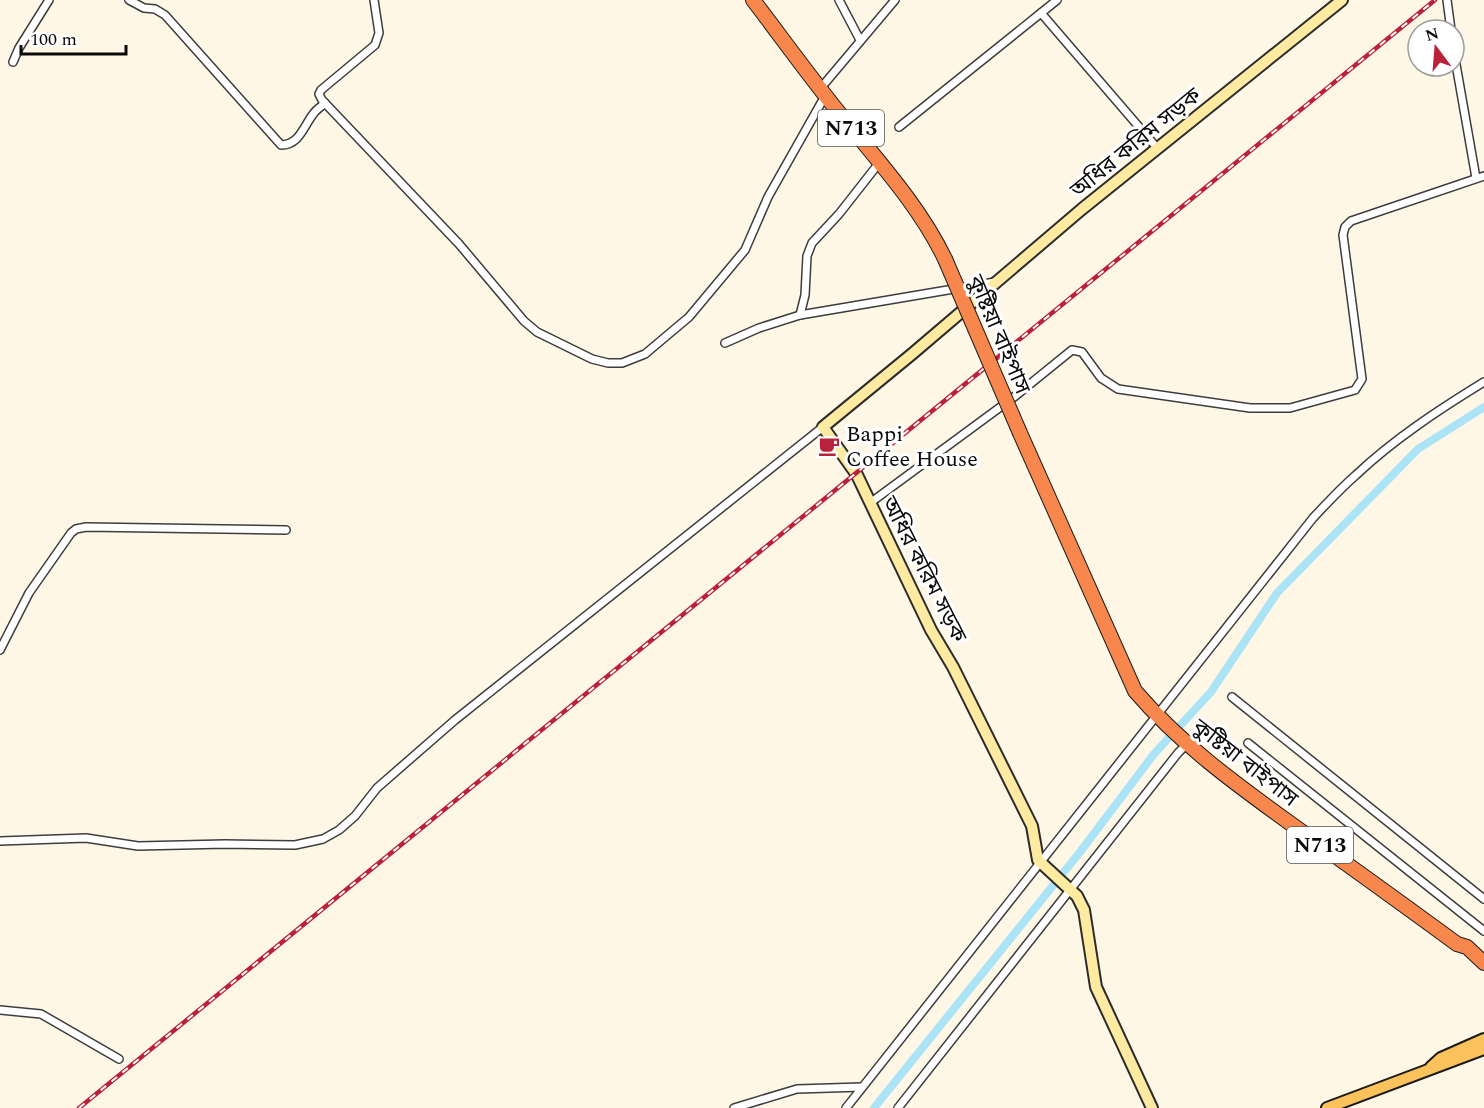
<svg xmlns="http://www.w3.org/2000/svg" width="1484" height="1108" viewBox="0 0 1484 1108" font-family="Spectral,'Noto Sans Bengali',serif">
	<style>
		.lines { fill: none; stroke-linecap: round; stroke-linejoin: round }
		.canal { stroke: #abe3f7; stroke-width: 8 }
		.street-casing { stroke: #3d3d3d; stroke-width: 10 }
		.secondary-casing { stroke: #2c2c2c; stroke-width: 14 }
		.primary-casing { stroke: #1b1b1b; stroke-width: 14 }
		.highway-casing { stroke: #1b1b1b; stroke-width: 16 }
		.street { stroke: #fff; stroke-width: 7 }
		.secondary { stroke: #ffeaa1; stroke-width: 10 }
		.primary { stroke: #fbc25b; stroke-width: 10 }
		.highway { stroke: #f7874d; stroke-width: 14 }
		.rail-casing { stroke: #ba213a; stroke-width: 4.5 }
		.rail { stroke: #fff; stroke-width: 2; stroke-dasharray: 7; stroke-linecap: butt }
		.highway-bridge-casing { stroke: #1b1b1b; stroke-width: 16; stroke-linecap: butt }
		.highway-bridge { stroke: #f7874d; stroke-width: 14 }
		.labels { text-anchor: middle; stroke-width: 6; stroke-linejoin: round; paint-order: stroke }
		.shield { fill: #fff; stroke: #545454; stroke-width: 1.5 }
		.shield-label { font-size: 21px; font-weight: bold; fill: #0a0a0a }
		.street-label { font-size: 22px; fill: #0a0a0a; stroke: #fff }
		.poi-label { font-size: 22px; fill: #0a0a0a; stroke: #fff; text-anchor: start }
	</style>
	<rect width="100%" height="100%" fill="#fff7e6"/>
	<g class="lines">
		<path class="canal" d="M874,1108L1080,852L1154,754L1211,692L1277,593L1418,449L1484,407"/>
		<defs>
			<g id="street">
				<path d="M129,0L144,8L155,9L165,15L281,145C300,145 304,125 314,113C317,109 322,106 325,103"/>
				<path d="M374,0L379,33L375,45L321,90L319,94L322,100L459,244L524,321L537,332L592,359L608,363H622L645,354L689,317L745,250L768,197L825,96"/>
				<path d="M839,0L860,40"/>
				<path d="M1447,0L1451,30"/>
				<path d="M1041,13L1057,0"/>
				<path d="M1454,53L1476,178"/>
				<path d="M13,62L19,48L49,0"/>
				<path d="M820,89L895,0"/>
				<path d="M899,127L1041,13L1158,149"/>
				<path d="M800,315L805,295L807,256L812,243L839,214L879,163"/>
				<path d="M725,343L759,328L800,315L995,282"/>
				<path d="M870,503L1014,397L1072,350L1082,352L1101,378L1118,389L1250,408H1290L1355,390L1362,379L1343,235L1345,227L1351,221L1484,176"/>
				<path d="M0,650L29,593L71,533L76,529L86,527L286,530"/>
				<path d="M1232,697L1484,899"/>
				<path d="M1248,743L1484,931"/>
				<path d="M0,841L86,838L138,846L225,844L295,845L323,839L339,830L355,816L377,788L455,720L823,427"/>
				<path d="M0,1010L41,1014L119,1059"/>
				<path d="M734,1108L797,1089L862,1087"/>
				<path d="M846,1108L1313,518C1327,503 1341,488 1356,475C1394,439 1440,409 1484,382"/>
				<path d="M898,1108L1178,753L1187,744"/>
			</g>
			<path id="secondary" d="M1152,1108L1096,987L1084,910L1077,896L1038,860L1032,826L953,667L931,630L857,475L823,427L912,354L1082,209L1342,0"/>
			<g id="primary">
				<path d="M1431,1067L1441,1058L1484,1039"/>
				<path d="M1327,1108L1484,1049"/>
			</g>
			<g id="highway">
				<path d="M753,0C782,38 810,77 840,114C877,160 919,205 945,259"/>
				<path d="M1020,433L1135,691C1182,746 1240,787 1298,829C1351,867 1404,905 1457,944L1467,947L1484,963"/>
			</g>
		</defs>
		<use href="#street" class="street-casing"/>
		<use href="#secondary" class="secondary-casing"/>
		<use href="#primary" class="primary-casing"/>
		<use href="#highway" class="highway-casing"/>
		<use href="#street" class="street"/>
		<use href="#secondary" class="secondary"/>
		<use href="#primary" class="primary"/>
		<use href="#highway" class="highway"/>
		<defs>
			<path id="rail" d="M79,1108L1435,0"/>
		</defs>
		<use href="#rail" class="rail-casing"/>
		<use href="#rail" class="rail"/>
		<defs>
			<path id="highway-bridge" d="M945,259L1020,433"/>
		</defs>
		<use href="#highway-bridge" class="highway-bridge-casing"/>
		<use href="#highway-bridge" class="highway-bridge"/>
	</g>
	<defs>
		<symbol id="cafe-bare" viewBox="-9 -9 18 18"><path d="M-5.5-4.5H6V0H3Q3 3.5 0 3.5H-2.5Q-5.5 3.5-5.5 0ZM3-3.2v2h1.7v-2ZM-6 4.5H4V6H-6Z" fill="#ba213a" stroke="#fff" stroke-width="2.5" paint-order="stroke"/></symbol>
	</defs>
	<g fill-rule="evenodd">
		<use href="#cafe-bare" x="814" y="431" width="30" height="30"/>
	</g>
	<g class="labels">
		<g class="shield">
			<rect x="818" y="110" width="66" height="36" rx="4.5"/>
			<rect x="1287" y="827" width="66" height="36" rx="4.5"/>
		</g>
		<g class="shield-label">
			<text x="851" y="135">N713</text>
			<text x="1320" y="852">N713</text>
		</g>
		<g class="street-label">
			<text transform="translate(1135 142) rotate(-39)" y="8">অধির করিম সড়ক</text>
			<text transform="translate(1000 334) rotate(67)" y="8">কুষ্টিয়া বাইপাস</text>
			<text transform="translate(925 569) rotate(63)" y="8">অধির করিম সড়ক</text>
			<text transform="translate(1246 762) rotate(38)" y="8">কুষ্টিয়া বাইপাস</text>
		</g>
		<g class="poi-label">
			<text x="846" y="441">Bappi<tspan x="846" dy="25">Coffee House</tspan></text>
		</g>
	</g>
	<g transform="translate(1436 48) rotate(344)"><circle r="28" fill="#ffffff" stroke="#9d9d9d" stroke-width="1.5"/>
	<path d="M0-4.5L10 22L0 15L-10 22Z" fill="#ba213a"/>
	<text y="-9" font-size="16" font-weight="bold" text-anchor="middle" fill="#0a0a0a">N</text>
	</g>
	<path d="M21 45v9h105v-9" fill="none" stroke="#0a0a0a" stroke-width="3"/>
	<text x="30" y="45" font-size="18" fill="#0a0a0a" stroke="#ffffff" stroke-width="4.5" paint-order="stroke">100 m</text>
</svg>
